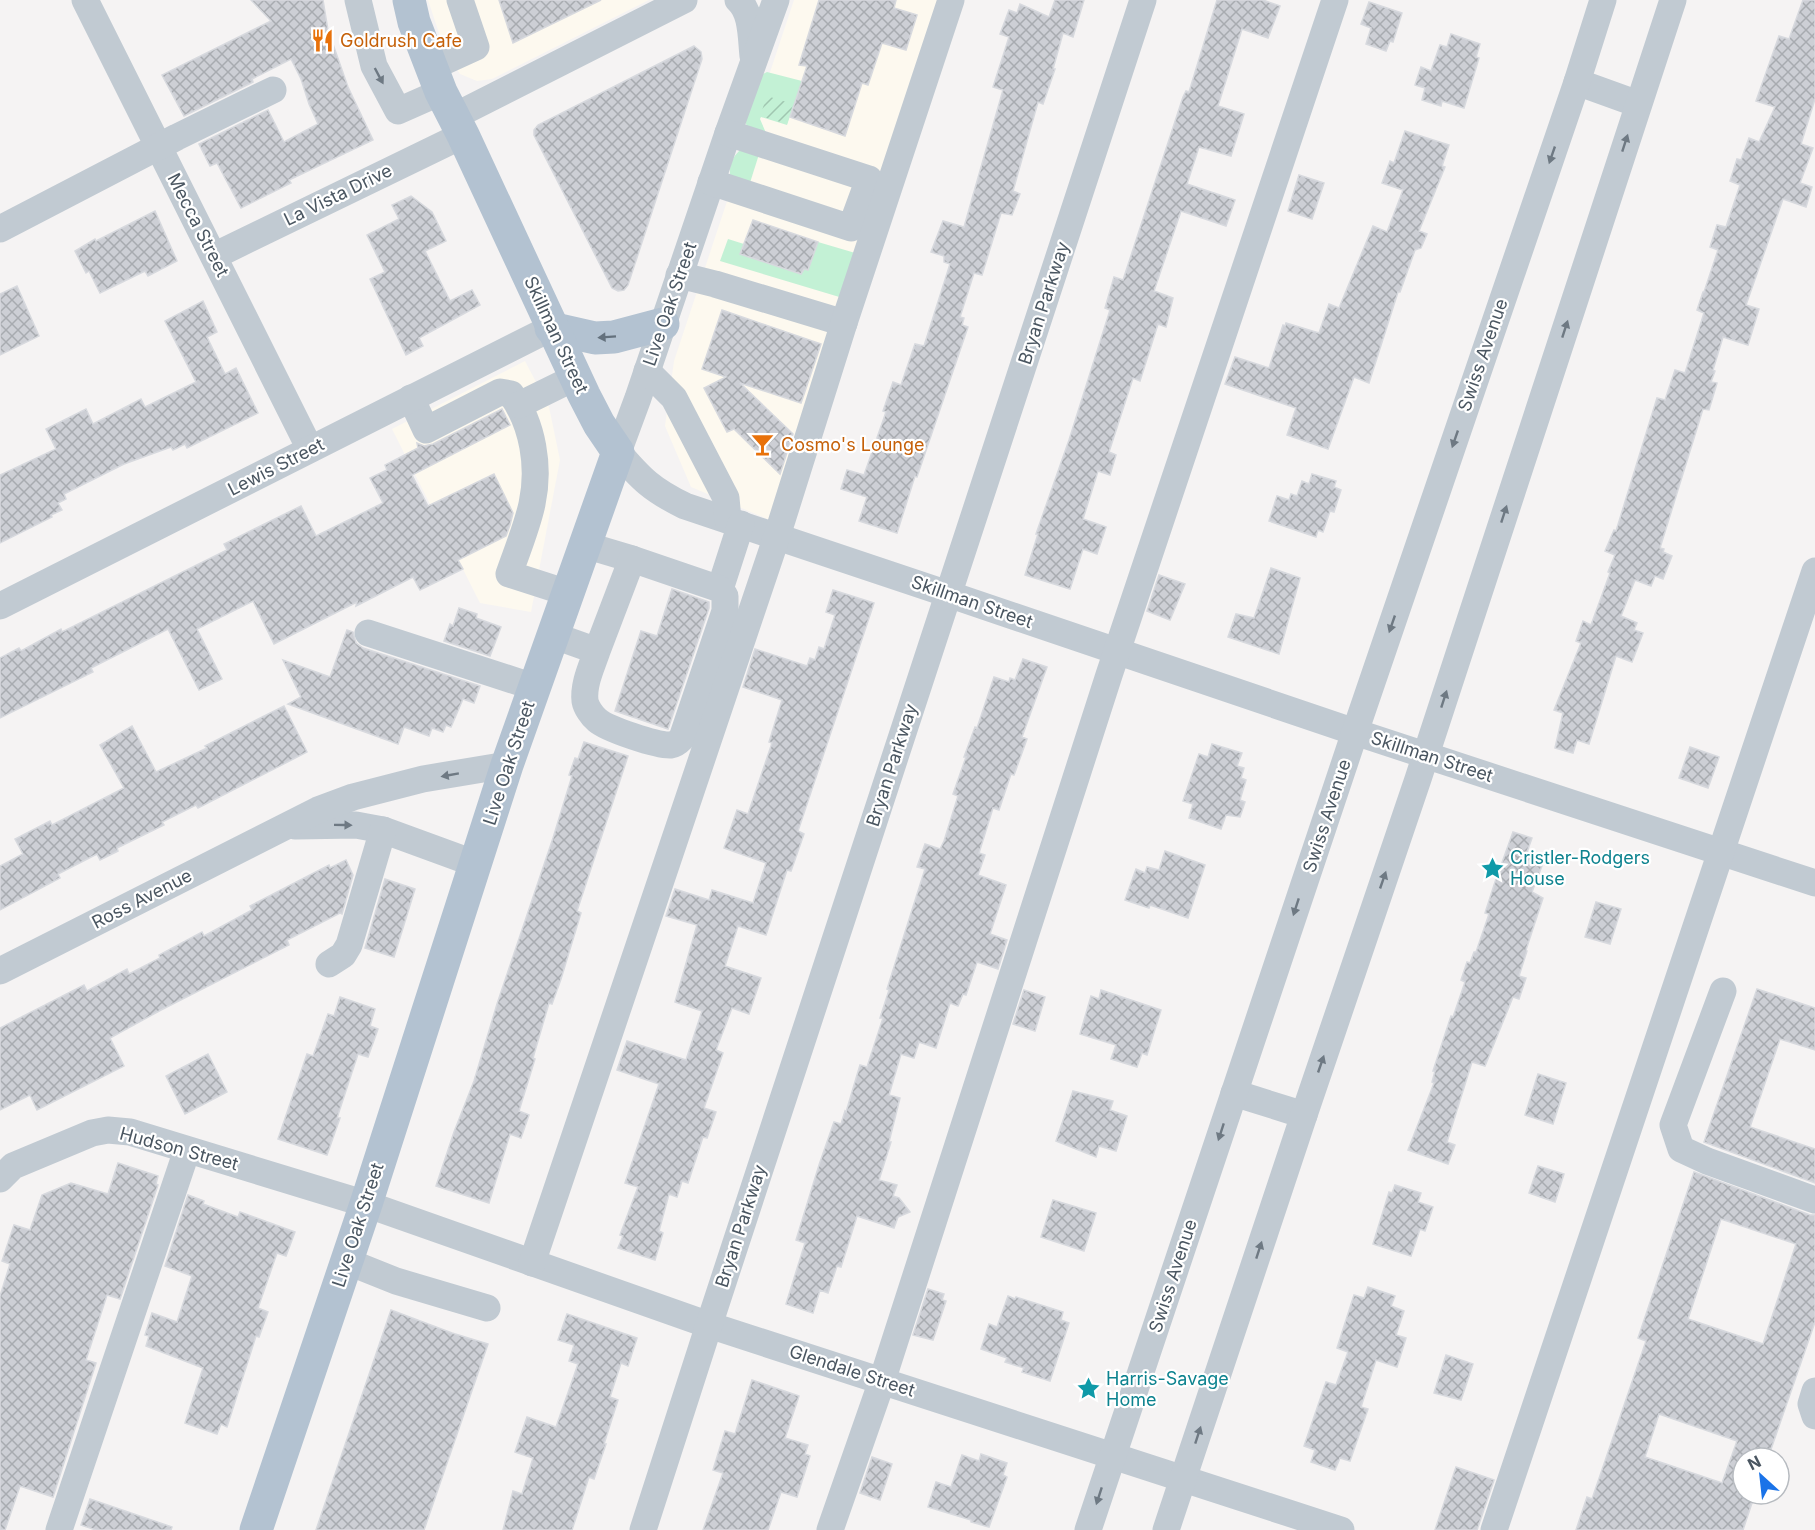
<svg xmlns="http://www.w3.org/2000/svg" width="1815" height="1530" viewBox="0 0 1815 1530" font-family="Inter,sans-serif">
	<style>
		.commercial { fill: #fdf9ef }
		.grass { fill: #c3f1d5 }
		.garden { fill: url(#garden-furrows) }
		.building { fill: url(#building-cross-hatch); stroke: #d7d9de; stroke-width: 1.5; fill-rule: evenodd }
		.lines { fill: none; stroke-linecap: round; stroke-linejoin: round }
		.minor { stroke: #c1cad2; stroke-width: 27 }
		.major { stroke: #b3c2d1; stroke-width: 33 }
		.oneway { fill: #6e7983 }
		.oneway2 { fill: #64717d }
		.labels { text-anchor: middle; stroke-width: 4.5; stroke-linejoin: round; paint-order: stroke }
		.food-label { font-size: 18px; fill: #c56008; stroke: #fff; text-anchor: start }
		.street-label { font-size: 18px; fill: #4a5661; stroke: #fff }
		.culture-label { font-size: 18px; fill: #0d838f; stroke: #fff; text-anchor: start }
	</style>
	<defs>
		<pattern id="garden-furrows" width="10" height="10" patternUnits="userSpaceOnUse" patternTransform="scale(1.5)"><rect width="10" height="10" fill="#c3f1d5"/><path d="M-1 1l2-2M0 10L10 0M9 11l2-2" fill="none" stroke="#a0c6b0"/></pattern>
		<pattern id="building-cross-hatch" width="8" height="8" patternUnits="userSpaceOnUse" patternTransform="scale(1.5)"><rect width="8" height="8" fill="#cdcfd5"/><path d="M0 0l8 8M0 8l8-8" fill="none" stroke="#a8abb0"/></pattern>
	</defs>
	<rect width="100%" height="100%" fill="#f5f3f3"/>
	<g class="commercial">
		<path d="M428,0H649L492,79L477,81L460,74L445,51Z"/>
		<path d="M794,0H963L782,525L691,487L665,426L674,361Z"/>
		<path d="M525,361L549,407L560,460L531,612L480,603L392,429Z"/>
	</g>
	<g class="grass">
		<path d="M767,72L802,81L787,125L761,117L760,119L766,133L748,129L745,121L761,75Z"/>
		<path d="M740,150L760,151L749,186L730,175C729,164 733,157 740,150Z"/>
		<path d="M728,239L744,244L741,251L803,271L804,269L808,270L818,242L862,255L846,299L720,261Z"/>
	</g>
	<path class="garden" d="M767,96L793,104L787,124L760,116Z"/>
	<g class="building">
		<path d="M251,0H323L328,30L348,87L373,140L289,180L291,183L241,208L217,163L210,166L199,144L268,110L284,142L318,124L309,104L301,79L291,59L252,79L253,82L184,116L162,75L271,21Z"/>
		<path d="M499,0H601L513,43Z"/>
		<path d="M819,0H896L894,8L917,15L906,50L882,43L868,85L862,83L845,136L790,117L807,66L799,65Z"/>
		<path d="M1055,0H1084L1073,37L1063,33L1053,69H1055L1043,104L1038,102L1013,191L1020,194L1012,215L1001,213L982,275L974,273L960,317L964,318L962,325L968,327L917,477L915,476L897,533L859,521L867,497L841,489L847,470L864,475L886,412L883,411L893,382L901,385L915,344L924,346L950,264L944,262V256L931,252L943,221L964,227L1003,90L993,87L1009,37L1000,34L1009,10L1017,13L1020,4L1049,17Z"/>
		<path d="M1217,0H1263L1280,6L1268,38L1242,29L1218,106L1244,114L1231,156L1199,147L1187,184L1235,200L1226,226L1181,211L1154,291L1173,298L1166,327L1158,324L1140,381L1133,378L1109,452L1116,455L1110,475L1098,471L1083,519L1106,527L1097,554L1083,549L1070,589L1025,575L1038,534H1036L1069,440L1110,310L1105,308L1114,277L1123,280L1183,97L1186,91L1189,92Z"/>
		<path d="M1803,0H1815V99L1801,144L1813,148L1800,183L1812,187L1806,207L1783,199L1746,305L1759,309L1748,345L1723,337L1713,370L1715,371L1711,382L1717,383L1709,410L1703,409L1660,548L1664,549L1663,552L1672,556L1663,579L1655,576L1651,586L1635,580L1621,616L1637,623L1634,630L1643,633L1632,662L1616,656L1589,744L1577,740L1573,753L1555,748L1563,713L1554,710L1581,643L1576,641L1583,621L1591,625L1610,573L1608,572L1615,555L1605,551L1614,530L1616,531L1657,398L1665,400L1675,370L1685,373L1704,313L1697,310L1703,292H1704L1718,250L1710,247L1717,225L1726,227L1740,185L1730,181L1737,159L1741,160L1749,138L1759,142L1775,107L1756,101L1779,36L1789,39Z"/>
		<path d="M1369,2L1402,13L1393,42L1390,41L1386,51L1366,44L1371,28L1361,24Z"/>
		<path d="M1451,34L1480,44L1476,57L1479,58L1464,108L1442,101L1441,106L1422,100L1425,88L1415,85L1421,67L1431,71L1440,45L1447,47Z"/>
		<path d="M694,46L701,52L702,59L628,285L624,290L618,291L612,288L534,135V130L538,125Z"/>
		<path d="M1405,131L1449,145L1442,166L1445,167L1419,231L1427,234L1421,248L1415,250L1400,292H1398L1369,383L1354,377L1328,449L1287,435L1296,408L1225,384L1235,357L1269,368L1283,325L1285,326L1286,323L1319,333L1329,304L1339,308L1373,226L1387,232L1403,190L1382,183L1390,161L1394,163Z"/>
		<path d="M1299,175L1324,183L1312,219L1288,211Z"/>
		<path d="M411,196L432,212L446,241L425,251L450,301L472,290L480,305L419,338L423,346L406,355L370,279L385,272L367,235L399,219L392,205Z"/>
		<path d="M155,211L177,261L148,276L145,271L100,293L89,271L86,273L75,251L95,239L96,241Z"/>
		<path d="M753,220L818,242L808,270L804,269L801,274L740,254Z"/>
		<path d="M17,286L39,336L0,355V294Z"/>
		<path d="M203,301L217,332L207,337L225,374L236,368L258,413L187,448L185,444L173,450L171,447L124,464L64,494L66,499L58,503L62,510L51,515L52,517L0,543V475L56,449L46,429L86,409L93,424L141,399L145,407L196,382L165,321Z"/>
		<path d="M722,310L821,344L801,403L740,383L793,434L780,474L734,429L727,432L704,388L726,377L702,369Z"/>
		<path d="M502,409L510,425L412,475L428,506L494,474L513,513L510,525L506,536L458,560L463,569L420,590L413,577L356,606L357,602L274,644L253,601L197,629L222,679L199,690L168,629L91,668L93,672L0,718V658L19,648L21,651L61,629L62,632L227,550L224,544L301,506L316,536L383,503L370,478L387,470L385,465L418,448L417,443L424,446L433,444Z"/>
		<path d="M1312,474L1336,481L1334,487L1341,490L1334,512L1330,511L1323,532L1318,530L1316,537L1269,521L1277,496L1289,500L1291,494L1297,496L1302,481L1309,484Z"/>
		<path d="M1271,568L1300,578L1279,654L1228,637L1236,614L1254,618Z"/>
		<path d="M1159,575L1185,584L1170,620L1147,611Z"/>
		<path d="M672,589L709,602V608L668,729L615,711L641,631L657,636Z"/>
		<path d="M833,590L874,603L798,831L804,834L791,871L787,870L766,935L738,926L725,966L761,978L749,1014L732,1008L716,1050L723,1053L704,1108L716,1112L707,1138L703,1137L688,1183L682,1181L677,1197L669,1194L659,1231L663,1233L655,1260L618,1248L623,1236L620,1235L638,1187L625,1183L659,1084L617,1070L627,1041L686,1060L702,1011L675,1002L697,925L666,916L675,889L709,900L712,890L753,903L766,863L724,848L737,810L748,814L772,743L769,742L782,700L743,687L755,649L807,666L810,658L815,660L819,647L824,649L835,615L826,612Z"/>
		<path d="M459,608L477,614L476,618L501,627L490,656L444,641L450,624L453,626Z"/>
		<path d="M347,630L353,632L356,643L363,648L480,686L474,703L463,699L451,727L446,725L443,732L432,728L429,736L404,727L398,744L288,704L301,697L283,660L330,677Z"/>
		<path d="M1023,659L1047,667L1022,737L1027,739L1014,775L1011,774L999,810L993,808L979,853L985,855L978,875L1006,885L990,934L1007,940L998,969L977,962L966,995L963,994L958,1006L950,1003L936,1048L919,1042L914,1058L901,1054L889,1095L900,1098L889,1142H891L879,1180L897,1185L893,1196L899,1198L910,1212L898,1217L894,1228L857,1216L841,1267L837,1266L828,1293L820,1290L813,1313L786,1304L805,1243L796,1240L819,1165L834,1122L841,1124L845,1111L846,1112L860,1065L867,1067L883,1018H880L889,990L887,989L925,869L917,867L925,844L940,849L944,841L958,796L953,794L966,757H964L975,727L977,728L994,677L1009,682L1010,678L1015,680Z"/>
		<path d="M284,706L307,752L198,808L196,805L162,822L164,825L117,848L118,851L100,860L97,854L58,874L60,878L0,910V866L23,854L15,839L50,821L52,825L124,788L100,745L132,726L156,772L207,748L205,746Z"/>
		<path d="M584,742L628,756L577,911L581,913L561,979L552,1004L549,1003L533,1058L535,1059L519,1111L529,1115L521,1138L510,1134L489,1203L436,1186L454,1132L474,1081L497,1004L553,838L572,776L569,775L575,758L578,759Z"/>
		<path d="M1212,744L1242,753L1237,766L1244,768L1241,778L1246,780L1240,800L1245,802L1240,817L1226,815L1221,829L1189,818L1193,804L1183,801L1199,754L1208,757Z"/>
		<path d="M1690,747L1719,757L1708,788L1679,778Z"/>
		<path d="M1513,832L1532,838L1527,852L1545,858L1532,892L1543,898L1526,950L1527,951L1519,976L1526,978L1519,999L1513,997L1485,1066L1472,1062L1447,1142L1455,1145L1448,1164L1408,1150L1434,1083L1432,1082L1435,1071H1433L1451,1016L1453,1017L1465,982L1461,980L1467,962L1470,963L1474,952H1476L1489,914L1485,913L1495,882Z"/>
		<path d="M1165,851L1205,865L1188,918L1150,905L1149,908L1125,900L1136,869L1145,873L1147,867L1159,870Z"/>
		<path d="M346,860L353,875L342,914L340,913L287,940L289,945L161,1010L110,1038L124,1066L37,1110L30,1095L0,1110V1028L84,985L87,991L127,969L129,974L160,958L159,955L202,932L204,936L252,910L250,906L329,865L330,868Z"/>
		<path d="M385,879L415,889L394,957L365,948Z"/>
		<path d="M1596,902L1621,909L1610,944L1585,937Z"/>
		<path d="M1757,989L1815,1008V1050L1780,1039L1750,1127L1815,1149V1183L1704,1142Z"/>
		<path d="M1024,990L1045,997L1035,1031L1013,1024Z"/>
		<path d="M1101,990L1161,1010L1147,1055L1142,1053L1137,1067L1111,1059L1116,1045L1080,1034L1091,996L1099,999Z"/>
		<path d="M340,997L375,1009L370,1026L378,1029L368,1057L358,1054L337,1118H340L327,1155L278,1139L307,1054L313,1056L328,1014L334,1016Z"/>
		<path d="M208,1054L227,1092L185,1114L166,1076Z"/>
		<path d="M1538,1074L1566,1083L1553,1124L1525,1115Z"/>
		<path d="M1073,1091L1113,1101L1110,1110L1127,1116L1116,1151L1099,1146L1096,1157L1056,1141Z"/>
		<path d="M118,1163L158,1176L156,1184L158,1185L120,1299L107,1295L86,1360L96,1363L53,1497L20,1486L5,1530H0V1296L10,1264L2,1261L14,1225L30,1230L42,1195L71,1183L108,1194Z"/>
		<path d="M1538,1166L1564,1174L1555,1202L1529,1193Z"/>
		<path d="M1694,1172L1810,1215H1815V1322L1768,1458H1743V1494H1755L1743,1530H1576L1587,1497L1592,1499L1646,1341L1638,1338ZM1721,1219L1796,1244L1763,1344L1688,1319ZM1659,1414L1737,1441L1722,1483L1645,1457Z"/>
		<path d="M1395,1185L1421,1193L1418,1202L1433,1207L1425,1231L1420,1229L1411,1256L1373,1244L1389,1192L1392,1193Z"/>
		<path d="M188,1195L204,1201L203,1204L238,1217L240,1212L295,1232L286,1256L277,1253L258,1308L268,1312L259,1337L256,1336L227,1427L221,1424L217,1434L185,1423L203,1368L146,1346L149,1336L145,1335L152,1313L177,1322L192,1276L165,1266Z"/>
		<path d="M1053,1200L1096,1213L1084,1251L1041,1237Z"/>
		<path d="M1368,1287L1395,1296L1391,1306L1404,1311L1396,1335L1406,1338L1397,1367L1376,1360L1361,1407L1368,1409L1350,1461L1340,1458L1335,1470L1311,1462L1315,1450L1304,1446L1326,1382L1336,1385L1348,1352L1337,1348L1354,1295L1364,1298Z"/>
		<path d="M928,1289L944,1294L942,1300L946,1301L933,1340L913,1335Z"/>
		<path d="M1008,1296L1015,1299L1016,1297L1063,1312L1061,1320L1069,1323L1050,1381L1022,1372L1024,1368L1005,1362L1007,1358L981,1349L989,1324L997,1327Z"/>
		<path d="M391,1310L452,1333L488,1344L424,1530H316Z"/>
		<path d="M567,1314L637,1338L628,1366L621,1363L610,1397L618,1400L604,1444H606L594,1479L589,1477L572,1530H503L513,1491L522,1494L533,1458L515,1452L527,1417L556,1427L578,1364L569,1361L574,1345L558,1340Z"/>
		<path d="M1446,1355L1473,1364L1461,1400L1434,1393Z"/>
		<path d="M752,1380L799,1396L785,1438L808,1445L805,1454L810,1456L797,1497L781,1492L768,1530H703L723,1473L713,1470L725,1431L735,1434Z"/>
		<path d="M981,1454L1007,1463L1003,1475L1007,1477L989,1527L971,1522V1520L928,1507L936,1482L951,1487L962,1455L979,1461Z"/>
		<path d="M872,1457L892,1464L880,1500L860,1493Z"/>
		<path d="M1456,1467L1494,1480L1477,1530H1435Z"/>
		<path d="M90,1499L172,1527L171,1530H96L81,1525Z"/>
	</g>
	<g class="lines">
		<g class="minor">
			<path d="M85,0L310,449"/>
			<path d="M358,0L374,66L398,111L441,92"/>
			<path d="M738,0C752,12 751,38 753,56"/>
			<path d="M776,0L728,133L638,398L618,452C641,479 652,490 685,506L948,594L1355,732L1815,883"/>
			<path d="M430,68L476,47L460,0"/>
			<path d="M1577,82L1638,104"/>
			<path d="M453,117L684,0"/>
			<path d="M711,182L851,228L869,179L728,133"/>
			<path d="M0,229L177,137L273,90"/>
			<path d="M214,256L463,135"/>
			<path d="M679,275L715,284L844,323"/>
			<path d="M647,371L674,398L726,498L728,520"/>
			<path d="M411,398L426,430L500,392L511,394C533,424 540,467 532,504C527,527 517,551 509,574L568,593"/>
			<path d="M519,405L576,377"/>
			<path d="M585,545L632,559"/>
			<path d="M720,589L741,524"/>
			<path d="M0,606L551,328"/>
			<path d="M368,633L534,687"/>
			<path d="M552,635L597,651L632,559L720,589L725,596V611L682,738C679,741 677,744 671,745C658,746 607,729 597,720C592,716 586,707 585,701C583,684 592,666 597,651"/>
			<path d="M295,826L356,825L383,830L476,864"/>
			<path d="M329,964L343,955L349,945L383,830"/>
			<path d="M0,971L318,810L353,797L423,779L507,765"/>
			<path d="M1723,991L1673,1125L1681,1149L1707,1161L1815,1200"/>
			<path d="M1234,1093L1304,1115"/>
			<path d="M0,1179L13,1166L92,1133L108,1130L130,1132L366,1204L709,1325L1341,1530"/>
			<path d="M346,1261L396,1281L487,1308"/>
			<path d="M532,1263L777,536L844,323L951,0"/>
			<path d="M1815,1391L1811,1404L1815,1416"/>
			<path d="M59,1530L187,1150"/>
			<path d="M643,1530L709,1325L1143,0"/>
			<path d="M830,1530L882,1381L1109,675L1335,0"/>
			<path d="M1088,1530L1355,732L1577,82L1603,0"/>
			<path d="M1166,1530L1304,1115L1418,779L1673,0"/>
			<path d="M1494,1530L1815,571"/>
		</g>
		<g class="major">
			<path d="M551,328L595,338L614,337L663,324"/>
			<path d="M256,1530L366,1204L507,765L618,452L599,424L584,395L463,135L441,92L414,22L409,0"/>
		</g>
	</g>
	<defs><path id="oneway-solid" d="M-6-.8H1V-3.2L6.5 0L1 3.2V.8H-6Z" transform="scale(1.5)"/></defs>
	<g class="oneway">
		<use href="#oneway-solid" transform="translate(379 76) rotate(62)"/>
		<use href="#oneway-solid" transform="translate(1625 143) rotate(-72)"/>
		<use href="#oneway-solid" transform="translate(1552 155) rotate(109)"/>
		<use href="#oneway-solid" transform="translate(1565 329) rotate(-72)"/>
		<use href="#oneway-solid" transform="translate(1455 439) rotate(109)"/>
		<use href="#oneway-solid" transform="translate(1504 514) rotate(-72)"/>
		<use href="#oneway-solid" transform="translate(1392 624) rotate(109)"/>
		<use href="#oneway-solid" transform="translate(1444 699) rotate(-72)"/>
		<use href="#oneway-solid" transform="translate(450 775) rotate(170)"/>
		<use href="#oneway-solid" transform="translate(343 825) rotate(1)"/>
		<use href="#oneway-solid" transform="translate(1383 880) rotate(-71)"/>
		<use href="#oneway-solid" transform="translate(1296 907) rotate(108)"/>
		<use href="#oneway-solid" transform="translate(1321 1064) rotate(-71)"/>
		<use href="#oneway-solid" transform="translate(1221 1132) rotate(108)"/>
		<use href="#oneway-solid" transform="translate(1259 1250) rotate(-72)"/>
		<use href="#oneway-solid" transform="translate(1198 1435) rotate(-72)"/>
		<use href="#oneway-solid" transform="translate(1099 1496) rotate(108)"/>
	</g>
	<use class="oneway2" href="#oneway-solid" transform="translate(607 337) rotate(176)"/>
	<defs>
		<symbol id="restaurant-bare" viewBox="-9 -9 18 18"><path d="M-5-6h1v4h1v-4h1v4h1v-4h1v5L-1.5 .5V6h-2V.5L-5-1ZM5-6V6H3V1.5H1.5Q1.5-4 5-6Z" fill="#e8710a" stroke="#fff" stroke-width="2.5" paint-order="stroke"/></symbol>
		<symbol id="bar-bare" viewBox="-9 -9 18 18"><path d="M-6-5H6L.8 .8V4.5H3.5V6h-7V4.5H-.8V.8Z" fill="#e8710a" stroke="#fff" stroke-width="2.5" paint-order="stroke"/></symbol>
		<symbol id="sight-bare" viewBox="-9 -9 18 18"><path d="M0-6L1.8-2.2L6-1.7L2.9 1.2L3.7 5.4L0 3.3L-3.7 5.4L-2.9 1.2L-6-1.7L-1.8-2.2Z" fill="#0f9aa8" stroke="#fff" stroke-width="2.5" paint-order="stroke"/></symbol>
	</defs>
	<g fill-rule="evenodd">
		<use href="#restaurant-bare" x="306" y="24" width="33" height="33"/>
		<use href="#bar-bare" x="746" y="428" width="33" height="33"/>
		<use href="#sight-bare" x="1476" y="852" width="33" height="33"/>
		<use href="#sight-bare" x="1072" y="1372" width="33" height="33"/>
	</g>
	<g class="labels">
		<g class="food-label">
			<text x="340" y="47">Goldrush Cafe</text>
			<text x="781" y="451">Cosmo's Lounge</text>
		</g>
		<g class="street-label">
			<text transform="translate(338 195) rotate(-26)" y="6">La Vista Drive</text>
			<text transform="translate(198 225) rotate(63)" y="6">Mecca Street</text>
			<text transform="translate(1044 303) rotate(-72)" y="6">Bryan Parkway</text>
			<text transform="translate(670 304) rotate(-71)" y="6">Live Oak Street</text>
			<text transform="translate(556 335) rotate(65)" y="6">Skillman Street</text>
			<text transform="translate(1483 355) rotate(-71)" y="6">Swiss Avenue</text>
			<text transform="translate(276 467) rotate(-27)" y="6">Lewis Street</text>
			<text transform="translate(972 602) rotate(19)" y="6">Skillman Street</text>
			<text transform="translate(1432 757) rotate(18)" y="6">Skillman Street</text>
			<text transform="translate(509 763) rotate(-72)" y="6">Live Oak Street</text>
			<text transform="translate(892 765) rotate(-72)" y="6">Bryan Parkway</text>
			<text transform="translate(1327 816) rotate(-72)" y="6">Swiss Avenue</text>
			<text transform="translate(142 899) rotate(-27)" y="6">Ross Avenue</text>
			<text transform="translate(179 1149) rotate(15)" y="6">Hudson Street</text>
			<text transform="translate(358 1225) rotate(-72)" y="6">Live Oak Street</text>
			<text transform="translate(741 1226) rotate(-72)" y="6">Bryan Parkway</text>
			<text transform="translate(1173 1276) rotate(-72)" y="6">Swiss Avenue</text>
			<text transform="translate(852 1371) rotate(18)" y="6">Glendale Street</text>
		</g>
		<g class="culture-label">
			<text x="1510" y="864">Cristler-Rodgers<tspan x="1510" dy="21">House</tspan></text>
			<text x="1106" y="1385">Harris-Savage<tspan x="1106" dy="21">Home</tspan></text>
		</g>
	</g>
	<g transform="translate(1761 1476) rotate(333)"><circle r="28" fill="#ffffff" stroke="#b7bbc0" stroke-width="1.5"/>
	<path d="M0-4.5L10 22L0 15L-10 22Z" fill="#1a73e8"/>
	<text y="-9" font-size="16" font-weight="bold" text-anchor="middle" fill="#4a5661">N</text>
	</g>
</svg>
